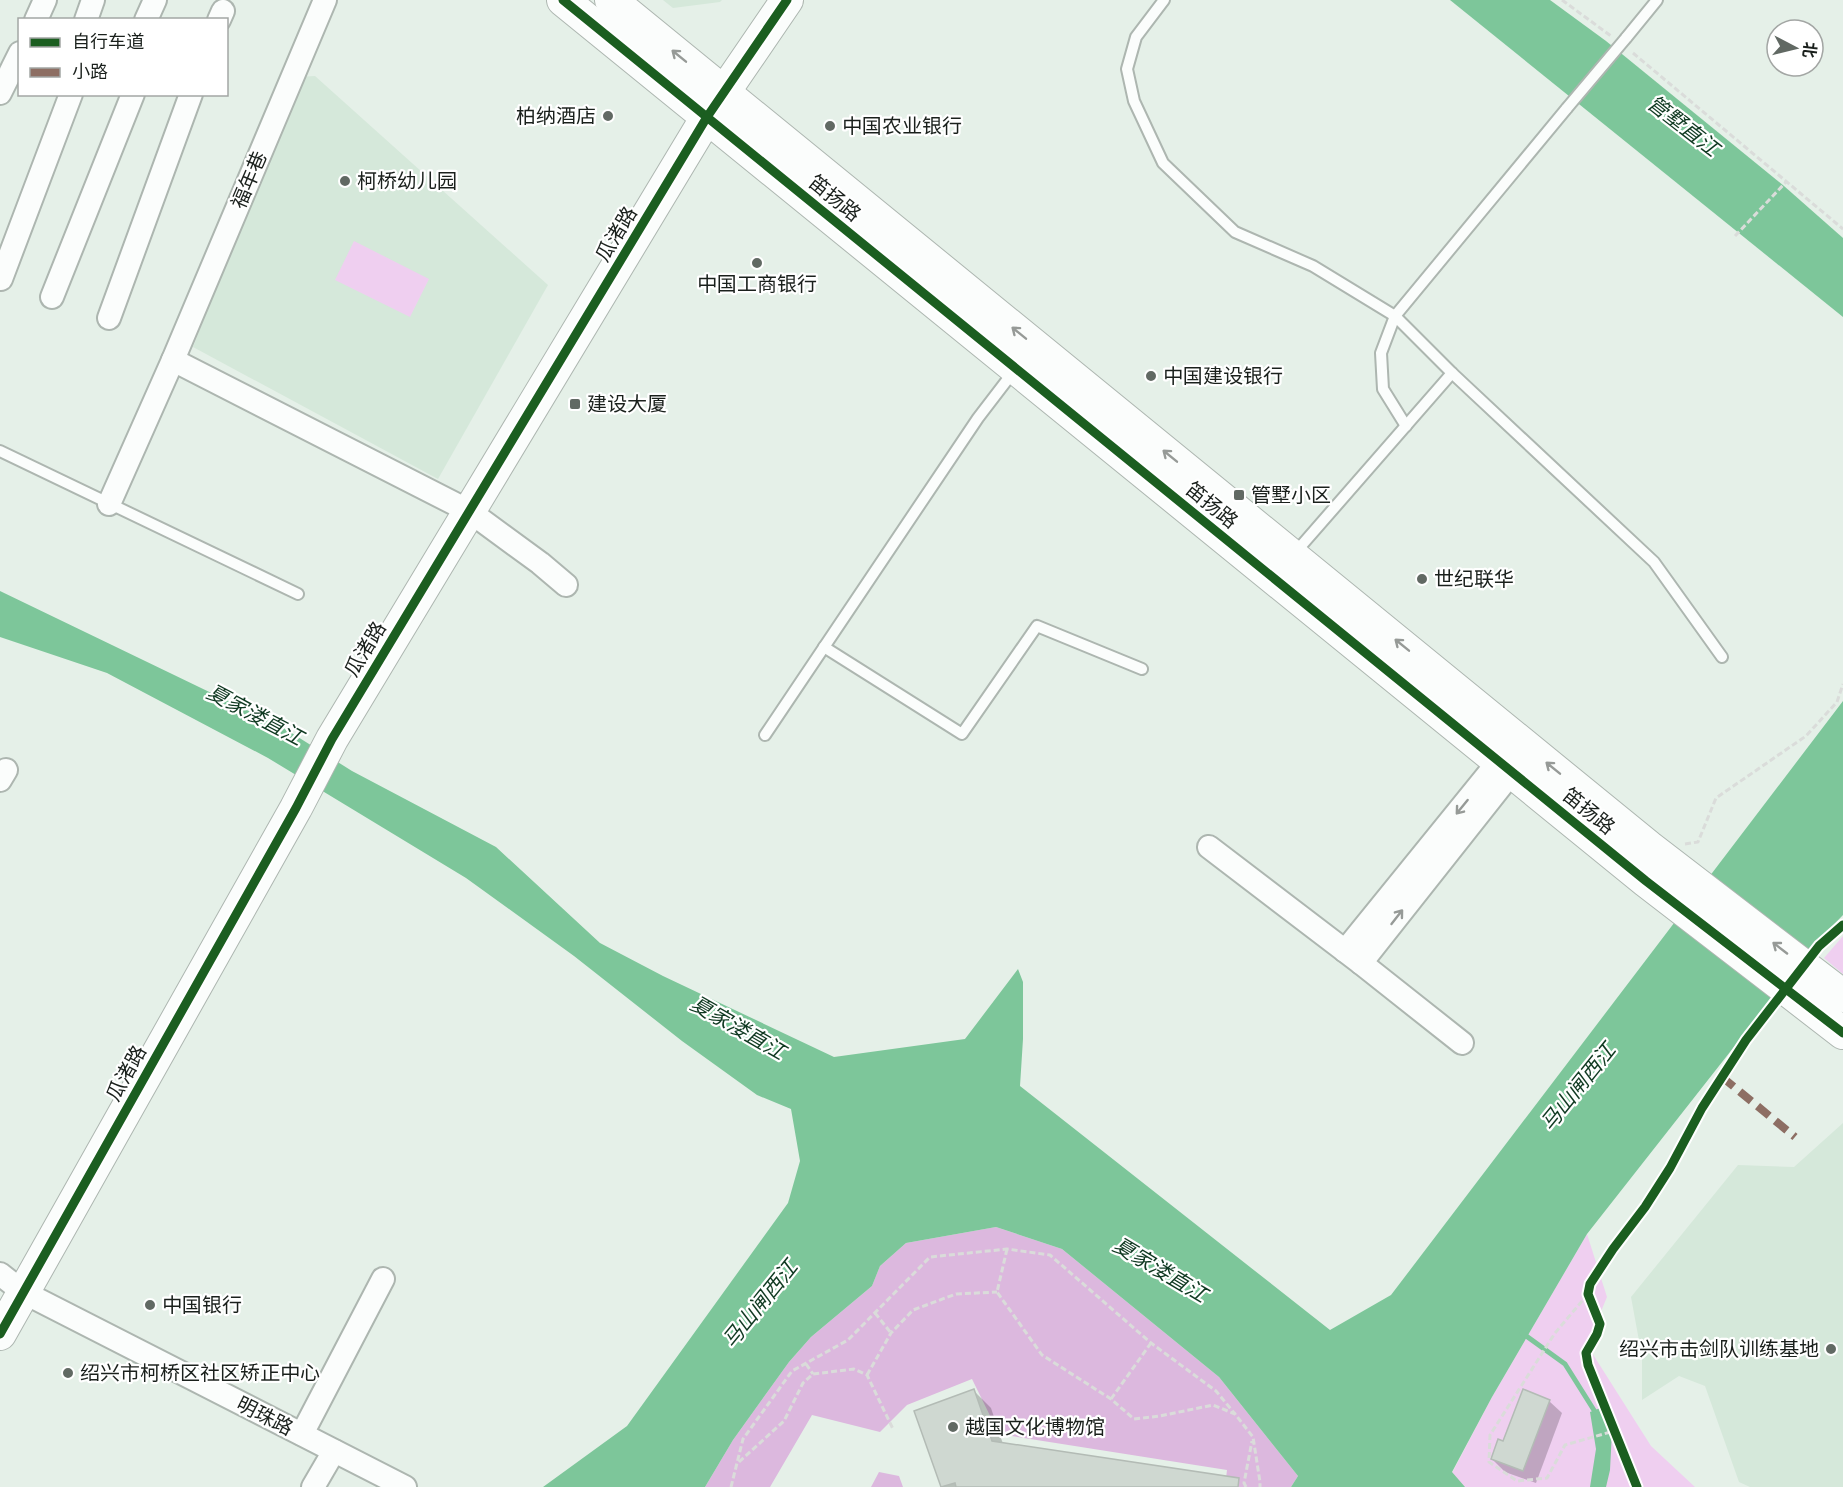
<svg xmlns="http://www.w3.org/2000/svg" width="1843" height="1487" viewBox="0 0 1843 1487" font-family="'Nunito Sans','Noto Sans SC',sans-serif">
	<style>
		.built { fill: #d5e8da }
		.green { fill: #efcff0 }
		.forest { fill: #dcb8de }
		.water { fill: #7dc69a }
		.shadow { fill: #0003 }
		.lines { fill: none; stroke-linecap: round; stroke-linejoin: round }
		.stream { stroke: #7dc69a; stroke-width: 5 }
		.building { fill: #cfd8d1; stroke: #b3bbb5; stroke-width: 1.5 }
		.lane-casing { stroke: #adb6b0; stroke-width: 14 }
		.street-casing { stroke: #adb6b0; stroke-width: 26 }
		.secondary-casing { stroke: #adb6b0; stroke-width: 34 }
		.path { stroke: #dadcda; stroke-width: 3; stroke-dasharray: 6 3; stroke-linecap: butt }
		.lane { stroke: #fbfdfc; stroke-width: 10 }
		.street { stroke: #fbfdfc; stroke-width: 22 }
		.secondary { stroke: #fbfdfc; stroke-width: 32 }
		.lane-bridge-casing { stroke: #adb6b0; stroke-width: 14; stroke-linecap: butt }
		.lane-bridge { stroke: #fbfdfc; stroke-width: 10 }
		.quiet { stroke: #8d6e63; stroke-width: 8; stroke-dasharray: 15 8; stroke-linecap: butt }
		.cycleway-casing { stroke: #fff; stroke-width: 13 }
		.cycleway { stroke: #1b5e20; stroke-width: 9 }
		.oneway { stroke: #969a97 }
		.poi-dot { fill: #616963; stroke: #fff; stroke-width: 2 }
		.labels { text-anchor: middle; stroke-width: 4.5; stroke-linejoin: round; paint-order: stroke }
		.poi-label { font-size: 20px; fill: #1a201c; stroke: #fff; text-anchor: start }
		.street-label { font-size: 20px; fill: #1a201c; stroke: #fff }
		.water-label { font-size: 21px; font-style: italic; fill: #0f3921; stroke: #fff }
	</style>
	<rect width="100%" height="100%" fill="#e5f0e8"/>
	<g class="built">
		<path d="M663,0H722L720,2L673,8Z"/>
		<path d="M315,76L548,285L438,479L193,347L298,77Z"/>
		<path d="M1843,1123V1487H1750L1739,1482L1705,1386L1679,1376L1642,1400V1357L1631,1297L1738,1165L1794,1167Z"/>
	</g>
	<g class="green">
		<path d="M354,241L429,279L410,317L335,280Z"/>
		<path d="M1843,936V974L1824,958Z"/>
		<path d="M1587,1234L1607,1297L1587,1345L1651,1446L1695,1487H1447L1452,1473L1492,1397Z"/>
	</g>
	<g class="forest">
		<path d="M996,1227L1062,1249L1219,1377L1298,1476L1291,1487H1225L1227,1470L999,1434L972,1379L907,1405L880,1432L812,1415L770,1487H705L733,1440L789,1362L811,1337L872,1286L880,1266L906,1243Z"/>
		<path d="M879,1472L899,1476L903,1487H871Z"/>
	</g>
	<g class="water">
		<path d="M1450,0H1550L1606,41L1784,186L1843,238V317Z"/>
		<path d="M0,591L282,727L352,771L496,847L600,943L663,976L834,1057L965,1039L1018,969L1023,982V1039L1020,1086L1330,1330L1391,1295L1843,701V915L1814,945L1587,1234L1492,1397L1452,1472L1465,1487H1291L1298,1476L1219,1377L1062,1249L996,1227L906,1243L880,1266L872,1286L811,1337L789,1362L733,1440L705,1487H543L627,1426L788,1203L800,1161L791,1109L757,1095L682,1041L574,956L466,878L268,758L107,673L0,637Z"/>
		<path d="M1603,1407L1612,1431L1610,1470L1606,1487H1590L1596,1449L1590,1412Z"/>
	</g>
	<g class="shadow">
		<path d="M974,1391L991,1408L1003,1444L1230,1487H942L916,1412Z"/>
		<path d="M1549,1401L1562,1413L1536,1483L1505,1472L1492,1459L1504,1443Z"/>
	</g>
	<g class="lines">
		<path class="stream" d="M1522,1333L1565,1364L1597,1415"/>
	</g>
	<g class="building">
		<path d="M974,1389L992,1441L1239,1478L1238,1487H956L955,1483L941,1487L914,1411Z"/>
		<path d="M1523,1389L1550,1400L1523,1471L1491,1459L1498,1439L1503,1441Z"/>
	</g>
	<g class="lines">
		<defs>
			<g id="lane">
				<path d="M1164,0L1136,37L1127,69L1134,101L1163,163L1235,232L1313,266L1395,316L1452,373L1654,562L1722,657"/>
				<path d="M1626,38L1657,0"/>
				<path d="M1406,426L1383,389L1381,353L1395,316L1567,108"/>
				<path d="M0,451L298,594"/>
				<path d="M1294,554L1452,373"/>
				<path d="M824,647L962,734L1037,626L1142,669"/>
				<path d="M765,735L978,418L1014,371"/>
			</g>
			<g id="street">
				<path d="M36,20L45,0"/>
				<path d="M86,20L93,0"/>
				<path d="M146,20L155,0"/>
				<path d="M219,20L223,11"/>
				<path d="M0,93L20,53"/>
				<path d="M1,279L71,94"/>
				<path d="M52,297L133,94"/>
				<path d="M109,318L191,94"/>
				<path d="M173,360L469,511L540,563L566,585"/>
				<path d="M109,504L173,360L325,0"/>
				<path d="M0,780L6,770"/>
				<path d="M1209,847L1361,963L1462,1043"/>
				<path d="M1345,951L1499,761"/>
				<path d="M1361,963L1512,772"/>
				<path d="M0,1274L23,1292L405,1487"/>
				<path d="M302,1434L383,1279"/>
				<path d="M313,1487L334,1451"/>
			</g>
			<g id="secondary">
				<path d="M563,0L1646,881L1843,1033"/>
				<path d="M611,0L1649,847L1843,996"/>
				<path d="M0,1334L296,808L332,739L707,117L787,0"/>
			</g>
		</defs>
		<use href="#lane" class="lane-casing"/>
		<use href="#street" class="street-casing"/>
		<use href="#secondary" class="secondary-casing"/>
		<g class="path">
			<path d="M1562,0L1611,36"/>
			<path d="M1633,53L1843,229"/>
			<path d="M1735,236L1787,181"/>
			<path d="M1685,844L1698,842L1716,798L1806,736L1837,702L1843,684"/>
			<path d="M1007,1249L997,1292L1042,1355L1111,1399L1134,1419L1160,1416L1213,1405L1235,1414L1253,1437L1260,1482V1487"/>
			<path d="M1588,1294L1555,1333L1490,1435L1489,1462L1517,1481L1547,1478L1565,1445L1614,1431"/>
			<path d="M875,1313L891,1333"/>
			<path d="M806,1364L813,1374"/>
			<path d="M867,1375L891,1333L913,1310L956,1294L997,1292"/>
			<path d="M1111,1399L1151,1343"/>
			<path d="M739,1462L784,1421L803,1383L813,1374L854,1369L867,1375L893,1429"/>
			<path d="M731,1487L743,1439L792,1371L848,1340L930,1257L1007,1249L1050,1255L1151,1343L1216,1391L1235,1414"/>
			<path d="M1246,1487L1244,1483L1252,1441"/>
		</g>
		<use href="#lane" class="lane"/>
		<use href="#street" class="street"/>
		<use href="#secondary" class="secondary"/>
		<defs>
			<path id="lane-bridge" d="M1567,108L1626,38"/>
		</defs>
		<use href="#lane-bridge" class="lane-bridge-casing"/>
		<use href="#lane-bridge" class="lane-bridge"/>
		<path class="quiet" d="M1722,1077L1795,1137"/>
		<defs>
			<g id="cycleway">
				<path d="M563,0L1646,881L1843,1033"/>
				<path d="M0,1334L296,808L332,739L707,117L787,0"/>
				<path d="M1637,1487L1588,1365L1586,1353L1597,1334L1600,1324L1588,1294L1590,1284L1613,1249L1645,1207L1670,1168L1702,1108L1746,1040L1819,946L1843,925"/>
			</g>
		</defs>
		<use href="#cycleway" class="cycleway-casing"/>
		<use href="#cycleway" class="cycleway"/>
	</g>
	<defs><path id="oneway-shaft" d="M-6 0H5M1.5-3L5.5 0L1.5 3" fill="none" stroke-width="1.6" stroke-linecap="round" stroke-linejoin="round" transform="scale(1.5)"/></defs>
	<g class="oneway">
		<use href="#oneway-shaft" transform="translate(679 56) rotate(-141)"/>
		<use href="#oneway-shaft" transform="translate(1019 333) rotate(-141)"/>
		<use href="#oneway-shaft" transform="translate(1170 456) rotate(-141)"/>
		<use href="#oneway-shaft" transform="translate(1402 645) rotate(-141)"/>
		<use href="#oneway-shaft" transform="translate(1553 768) rotate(-141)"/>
		<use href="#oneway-shaft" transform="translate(1462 807) rotate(129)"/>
		<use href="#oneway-shaft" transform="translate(1397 917) rotate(-52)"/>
		<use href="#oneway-shaft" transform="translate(1780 948) rotate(-142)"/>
	</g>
	<g class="poi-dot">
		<circle cx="608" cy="116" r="6"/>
		<circle cx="830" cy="126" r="6"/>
		<circle cx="345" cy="181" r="6"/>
		<circle cx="757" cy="263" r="6"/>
		<circle cx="1151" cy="376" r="6"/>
		<rect x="569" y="398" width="12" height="12" rx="3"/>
		<rect x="1233" y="489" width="12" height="12" rx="3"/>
		<circle cx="1422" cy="579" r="6"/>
		<circle cx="150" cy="1305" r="6"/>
		<circle cx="1831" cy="1349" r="6"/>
		<circle cx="68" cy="1373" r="6"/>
		<circle cx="953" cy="1427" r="6"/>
	</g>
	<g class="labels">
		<g class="poi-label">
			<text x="596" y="123" text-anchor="end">柏纳酒店</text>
			<text x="842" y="133">中国农业银行</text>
			<text x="357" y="188">柯桥幼儿园</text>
			<text x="757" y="291" text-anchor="middle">中国工商银行</text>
			<text x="1163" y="383">中国建设银行</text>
			<text x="587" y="411">建设大厦</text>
			<text x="1251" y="502">管墅小区</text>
			<text x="1434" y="586">世纪联华</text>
			<text x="162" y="1312">中国银行</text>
			<text x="1819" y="1356" text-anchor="end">绍兴市击剑队训练基地</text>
			<text x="80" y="1380">绍兴市柯桥区社区矫正中心</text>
			<text x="965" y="1434">越国文化博物馆</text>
		</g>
		<g class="street-label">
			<text transform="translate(249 180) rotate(-67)" y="7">福年巷</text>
			<text transform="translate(835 198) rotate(39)" y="7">笛扬路</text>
			<text transform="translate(616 234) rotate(-59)" y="7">瓜渚路</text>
			<text transform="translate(1212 505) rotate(39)" y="7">笛扬路</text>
			<text transform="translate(365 649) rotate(-59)" y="7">瓜渚路</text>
			<text transform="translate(1589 811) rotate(39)" y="7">笛扬路</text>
			<text transform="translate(126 1073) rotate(-61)" y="7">瓜渚路</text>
			<text transform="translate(265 1416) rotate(27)" y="7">明珠路</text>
		</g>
		<g class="water-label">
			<text transform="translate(1683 126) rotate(38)" y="7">管墅直江</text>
			<text transform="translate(255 715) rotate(28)" y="7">夏家溇直江</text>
			<text transform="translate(738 1028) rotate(30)" y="7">夏家溇直江</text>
			<text transform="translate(1578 1087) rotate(-51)" y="7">马山闸西江</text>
			<text transform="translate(1160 1270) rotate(31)" y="7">夏家溇直江</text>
			<text transform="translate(760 1304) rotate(-51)" y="7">马山闸西江</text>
		</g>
	</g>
	<rect x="18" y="18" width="210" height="78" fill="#ffffff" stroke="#a3a6a4" stroke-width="1.5"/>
	<rect x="30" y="38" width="30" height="9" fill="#1b5e20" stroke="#a3a6a4" stroke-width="1.5"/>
	<text x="72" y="48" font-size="18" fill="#1a201c">自行车道</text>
	<rect x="30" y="68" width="30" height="9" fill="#8d6e63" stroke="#a3a6a4" stroke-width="1.5"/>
	<text x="72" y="78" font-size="18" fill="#1a201c">小路</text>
	<g transform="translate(1795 48) rotate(97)"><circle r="28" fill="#ffffff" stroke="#a3a6a4" stroke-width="1.5"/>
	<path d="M0-4.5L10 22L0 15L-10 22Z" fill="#616963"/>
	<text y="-9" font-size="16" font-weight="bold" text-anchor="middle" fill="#1a201c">北</text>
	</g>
</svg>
